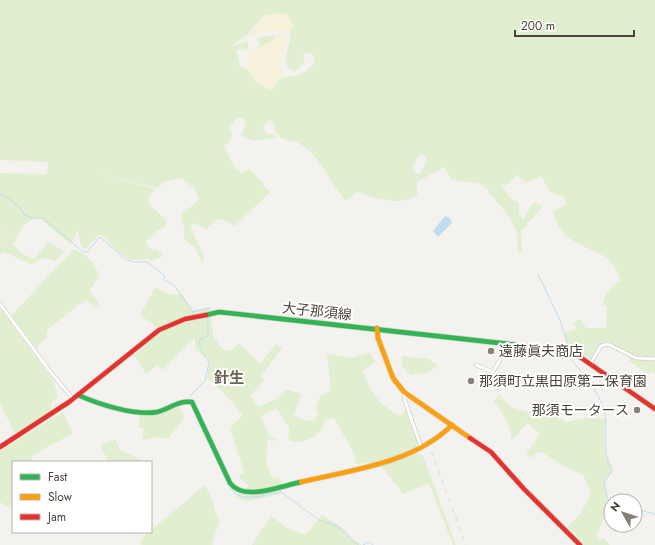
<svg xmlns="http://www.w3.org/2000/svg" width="655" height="545" viewBox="0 0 655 545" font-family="Jost,'Noto Sans JP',sans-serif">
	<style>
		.green { fill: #e1eecf; fill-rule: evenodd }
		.sand { fill: #f7f0da }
		.water { fill: #c0ddf1 }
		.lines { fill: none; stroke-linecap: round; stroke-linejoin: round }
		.stream { stroke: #c0ddf1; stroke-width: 1 }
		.street-casing { stroke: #d2d0cb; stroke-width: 4.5 }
		.fast-casing { stroke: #d3cfc5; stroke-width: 6 }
		.slow-casing { stroke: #d3cfc5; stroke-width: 6 }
		.jam-casing { stroke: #d3cfc5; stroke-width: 6 }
		.street { stroke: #fdfdfc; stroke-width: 3 }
		.fast { stroke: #30b455; stroke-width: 4.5 }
		.slow { stroke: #ff9f0a; stroke-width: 4.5 }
		.jam { stroke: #e5322d; stroke-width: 4.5 }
		.rail { stroke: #dbdbda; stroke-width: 1; stroke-dasharray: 5 5; stroke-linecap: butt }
		.poi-dot { fill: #868178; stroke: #fff; stroke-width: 1.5 }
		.labels { text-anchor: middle; stroke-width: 4; stroke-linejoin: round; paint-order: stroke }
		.street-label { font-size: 14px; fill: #4b4439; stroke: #fff }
		.poi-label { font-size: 14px; fill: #4b4439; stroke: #fff; text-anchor: start }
		.neighbourhood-label { font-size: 15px; font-weight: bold; fill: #6e6250; stroke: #fff }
	</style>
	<rect width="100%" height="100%" fill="#f4f2ee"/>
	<g class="green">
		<path d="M0,0H655V374L651,371L648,374L629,361L631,354L626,353L609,341L600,345L591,360L576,351L560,347L566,346L565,332L577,329L573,322L581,319L586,328H606L607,306L603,305C603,294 611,287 620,281C613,240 563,257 553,212L566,204L565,197L550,192L541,176L526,183L517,175L508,184L501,185L511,199L519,203V213L523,220L532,204L534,202L543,206L521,231L522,252L519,254L516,230L510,218L487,189L478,183L451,180L444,167L417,182V195C402,207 373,198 357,192L345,201L314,155L299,143L282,139L275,132L274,123L269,120L262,128L268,134H272L277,138C259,139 259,144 241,136L246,123L244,119L237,117L228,130L233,133L230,141L224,146L235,168L241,173L250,169L270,192L235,226L221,219H217L206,229L194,223L190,226L204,256L203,266L196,249L184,239V229L181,215L199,200L194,188L181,178L164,182L158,188L98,174L156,189L148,199L151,206L167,221L165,227L156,231L145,242L152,250L156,249L164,256L151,261C145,258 141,260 135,260C121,259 111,244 102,235H99L85,249L81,245L78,230L70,244L41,219H34L24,225L13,244L21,253L34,259L49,241L64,252L56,261L44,258L33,263L2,244L6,229L1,244L33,263V265L4,252L0,254V173L47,174L48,162L0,160ZM279,13L294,26L289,32L291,37C289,49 278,68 295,71L305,63L303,54L311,52L315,62C311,67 302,75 296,76C284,78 282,73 275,87L253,79L247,69L240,66L236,50L240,49L242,51L249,48L247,41L234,46L233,44L247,35L263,16ZM421,154L427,157L421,173L418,174L412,170L418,156Z"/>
		<path d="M275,35V39L254,50L260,45L257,38Z"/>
		<path d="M74,249C87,255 95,262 99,276L89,290L99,304L95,308L86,299L47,330L46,338L36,348L11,316Z"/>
		<path d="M155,288L173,295L182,294L193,311L210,307L213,336L222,349L230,351L239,343L260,364L276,344L282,348L261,376L264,381L250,396L259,407L276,399L286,389L301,394L294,416L307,421L314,420L319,413L316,409L320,396L331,390L327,353L351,358L370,353L375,362L362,371C366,378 369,387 374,394C380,404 390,410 400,416L406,411L418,442L416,447L404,454L406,457L416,453L423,456L456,545H453L429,483L403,494L378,462L356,464L354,453L334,418L325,420C324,424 322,429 320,432C313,440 296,445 288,439L290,428L276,408L261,417L269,435L277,439L276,441L268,440L266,462L271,477L280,478L282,484L281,494L246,501L235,498L241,489L245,490L248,485L240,479L239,475L244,472L230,428L243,415L223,392L207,378L210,362L195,348V339L190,341L163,370L157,365L146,374L134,355L156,335L158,328L140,315Z"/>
		<path d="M0,308L54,382L58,397L50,403L53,410L15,433L0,404Z"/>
		<path d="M403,356L428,359L439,366L425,373L411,375L402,366L401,357Z"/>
		<path d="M499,394L510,407L528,412L544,406L566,422L586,418L605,419V451L613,469L604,482C609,506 607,514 596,536L600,540L604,538L610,545H583L566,528L582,512L591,493L583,475L562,465L543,453L537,452L531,458L526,454L540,434L527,423L513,440L511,438C511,424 502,413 494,402Z"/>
		<path d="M179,407L185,417L168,439L156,437L142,440L144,428L138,427L141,414L154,415Z"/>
		<path d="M63,412L73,433L32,456V462H13V507L10,508L0,502V451Z"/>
		<path d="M115,440L120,449L144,462H109L100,445Z"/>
		<path d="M205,485L213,502L216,515L220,520L212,543L213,545H141V539Z"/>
		<path d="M322,515L344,529L353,540L362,545H252L271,516L287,528L305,535Z"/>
	</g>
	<g class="sand">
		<path d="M279,13L288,15L294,26L289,32L279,30L250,35L263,16Z"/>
		<path d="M275,35H284L287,38L279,66L285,75L278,80L272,90C258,89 238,67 250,54C256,47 268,45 275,39Z"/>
	</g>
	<path class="water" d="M445,216L450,218L452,223L438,237L433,231Z"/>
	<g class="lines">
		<g class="stream">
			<path d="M0,194C8,198 22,206 24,215L32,218H43L83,252H87L99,238H101L125,259L134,262H147L165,276L164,280L174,285L193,312L209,308"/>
			<path d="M538,274L560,320L569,348"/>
			<path d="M570,357C582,375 598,388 604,411C609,430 601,454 612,471L604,482L608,500L611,501"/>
			<path d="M190,396L205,381L209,362C203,354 198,348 200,339L206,337L208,334V318"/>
			<path d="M191,405L219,464"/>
			<path d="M228,484C239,506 261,495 281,492L319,520L337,526L358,545"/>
			<path d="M635,509L655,514"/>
			<path d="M363,545L369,542L373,545"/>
		</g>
		<defs>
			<g id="street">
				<path d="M0,304L49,370L73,399"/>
				<path d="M590,364L601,346L608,344L636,358L655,359"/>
				<path d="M476,365L493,372L509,344"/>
				<path d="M404,392L405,401L421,447"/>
			</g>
			<g id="fast">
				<path d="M206,315L219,312L527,346"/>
				<path d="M78,395C98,404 135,416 157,412C169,409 179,400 192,402L230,483C244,502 281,486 301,482"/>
			</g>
			<g id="slow">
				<path d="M377,328L378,338L393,378L404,392L470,438"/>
				<path d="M301,482C352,470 414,463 452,425"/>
			</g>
			<g id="jam">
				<path d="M527,346L567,351L580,357L655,409"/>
				<path d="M470,438L491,452L524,489L580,545"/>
				<path d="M0,447L69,402L159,330L185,319L206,315"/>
			</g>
		</defs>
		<use href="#street" class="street-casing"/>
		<use href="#fast" class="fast-casing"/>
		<use href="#slow" class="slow-casing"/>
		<use href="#jam" class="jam-casing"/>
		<use href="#street" class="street"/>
		<use href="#fast" class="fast"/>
		<use href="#slow" class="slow"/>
		<use href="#jam" class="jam"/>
		<path class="rail" d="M431,451L466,545"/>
	</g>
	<g class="poi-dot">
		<circle cx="491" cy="351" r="4"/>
		<circle cx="471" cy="381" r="4"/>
		<circle cx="637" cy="410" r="4"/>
	</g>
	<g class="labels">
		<g class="street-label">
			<text transform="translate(317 311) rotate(6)" y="5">大子那須線</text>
		</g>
		<g class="poi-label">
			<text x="499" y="356">遠藤眞夫商店</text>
			<text x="479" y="386">那須町立黒田原第二保育園</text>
			<text x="629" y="415" text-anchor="end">那須モータース</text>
		</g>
		<g class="neighbourhood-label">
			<text x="229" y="383">針生</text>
		</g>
	</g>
	<rect x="12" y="461" width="140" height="72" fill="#ffffff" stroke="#b7b4b0"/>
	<rect x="20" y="474" width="20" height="6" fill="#30b455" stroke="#b7b4b0"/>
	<text x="48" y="481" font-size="12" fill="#4b4439">Fast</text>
	<rect x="20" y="494" width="20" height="6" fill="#ff9f0a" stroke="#b7b4b0"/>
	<text x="48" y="501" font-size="12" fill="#4b4439">Slow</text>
	<rect x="20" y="514" width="20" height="6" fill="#e5322d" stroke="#b7b4b0"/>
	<text x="48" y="521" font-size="12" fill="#4b4439">Jam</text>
	<g transform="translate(623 513) rotate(309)"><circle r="19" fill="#ffffff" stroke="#b7b4b0"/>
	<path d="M0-3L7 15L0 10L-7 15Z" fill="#868178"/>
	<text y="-6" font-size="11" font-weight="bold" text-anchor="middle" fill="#4b4439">N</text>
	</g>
	<path d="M515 30v6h119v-6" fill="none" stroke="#4b4439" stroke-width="2"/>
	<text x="521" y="30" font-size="12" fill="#4b4439" stroke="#ffffff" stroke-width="3" paint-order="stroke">200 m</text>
</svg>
